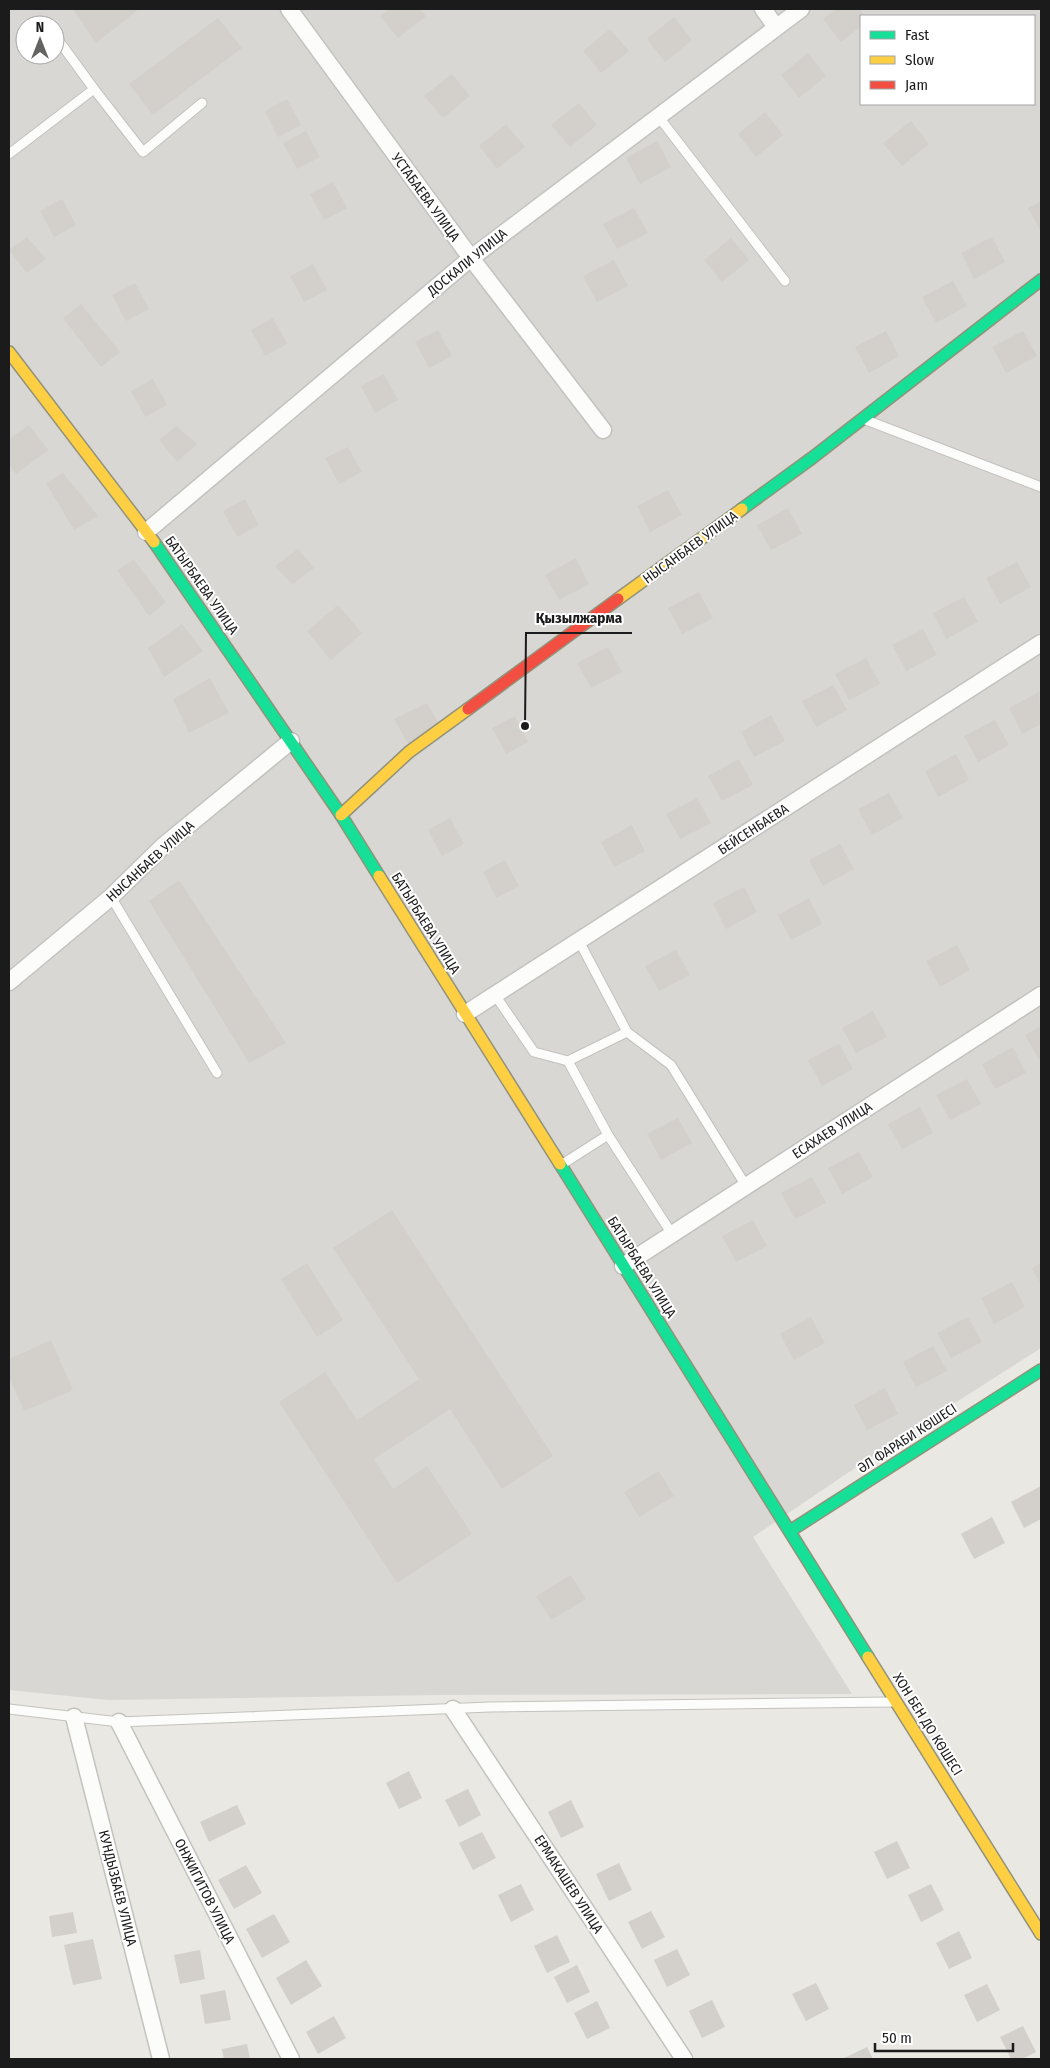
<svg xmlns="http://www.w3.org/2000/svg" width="1050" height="2068" viewBox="0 0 1050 2068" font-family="'Fira Sans Condensed',sans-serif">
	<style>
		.residential { fill: #d9d7d4; fill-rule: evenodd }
		.building { fill: #d3cfcb }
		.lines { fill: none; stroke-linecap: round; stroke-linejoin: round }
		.lane-casing { stroke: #c2c2bf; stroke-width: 11 }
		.street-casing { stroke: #c2c2bf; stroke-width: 19 }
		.fast-casing { stroke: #91937a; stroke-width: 14 }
		.slow-casing { stroke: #91937a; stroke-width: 14 }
		.jam-casing { stroke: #91937a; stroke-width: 14 }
		.lane { stroke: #fcfcfb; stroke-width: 9 }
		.street { stroke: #fcfcfb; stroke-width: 16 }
		.fast { stroke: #16e098; stroke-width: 11 }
		.slow { stroke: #ffcf43; stroke-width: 11 }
		.jam { stroke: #f24e42; stroke-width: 11 }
		.labels { text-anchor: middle; stroke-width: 4; stroke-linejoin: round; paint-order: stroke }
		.street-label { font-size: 14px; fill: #1b1b1b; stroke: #fff }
		.leader { fill: none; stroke: #1b1b1b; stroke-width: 2 }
		.callout-dot { fill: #1b1b1b; stroke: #fff; stroke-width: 2 }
		.callout-label { font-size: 15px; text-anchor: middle; font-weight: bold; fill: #1b1b1b; stroke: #fff; stroke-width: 4; stroke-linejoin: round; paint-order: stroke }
	</style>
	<rect width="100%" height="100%" fill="#eae8e2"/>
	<path class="residential" d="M9,9H1041V1348L892,1443L753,1537L852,1694L440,1695L108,1700L9,1690ZM861,16H1034V104H861ZM25,25H55V55H25Z"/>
	<g class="building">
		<path d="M73,9H139L96,43Z"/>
		<path d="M389,9H420L426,16L398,38L380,16Z"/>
		<path d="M836,9H859L865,16H861V26L841,42L823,19Z"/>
		<path d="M674,17L692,40L665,62L647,39Z"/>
		<path d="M218,18L242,48L153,115L129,84Z"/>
		<path d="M610,29L629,51L601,73L583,51Z"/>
		<path d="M808,53L826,76L799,98L781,75Z"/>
		<path d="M452,74L470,96L443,118L424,96Z"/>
		<path d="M287,99L301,125L278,137L265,111Z"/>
		<path d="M579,103L597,125L570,147L551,125Z"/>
		<path d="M765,112L783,135L756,157L738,134Z"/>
		<path d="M911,121L929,144L902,166L883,143Z"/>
		<path d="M506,124L525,147L497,169L479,146Z"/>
		<path d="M306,131L320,157L297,169L283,143Z"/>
		<path d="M657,141L671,167L640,184L626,158Z"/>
		<path d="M333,182L347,208L324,220L310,194Z"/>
		<path d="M62,199L76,225L54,237L40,211Z"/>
		<path d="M1041,201V232L1028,208Z"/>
		<path d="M634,208L648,233L617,249L603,224Z"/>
		<path d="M27,237L46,259L27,273L9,250Z"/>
		<path d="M992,237L1005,262L974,279L961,253Z"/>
		<path d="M731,238L749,260L722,282L704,260Z"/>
		<path d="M614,260L628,286L597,302L583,276Z"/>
		<path d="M313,264L327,290L304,302L290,276Z"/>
		<path d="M953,281L967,306L936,323L922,297Z"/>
		<path d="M135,283L149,309L126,321L112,295Z"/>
		<path d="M81,304L120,352L101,367L63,318Z"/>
		<path d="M273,318L287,344L265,356L251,330Z"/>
		<path d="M438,330L452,356L429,368L415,342Z"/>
		<path d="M886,331L899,356L869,373L855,347Z"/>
		<path d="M1023,331L1037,356L1006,373L992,347Z"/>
		<path d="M384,374L398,400L375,413L361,386Z"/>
		<path d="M153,379L167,405L145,417L131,391Z"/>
		<path d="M29,425L48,450L16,474L9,464V439Z"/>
		<path d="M176,426L197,444L177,462L159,440Z"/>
		<path d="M348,447L362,472L339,484L325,458Z"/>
		<path d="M63,473L98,516L74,530L46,483Z"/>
		<path d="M668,490L682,515L650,532L637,506Z"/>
		<path d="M245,499L259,525L237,537L223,511Z"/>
		<path d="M788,508L802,534L771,550L757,525Z"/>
		<path d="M298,549L314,568L292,584L275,566Z"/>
		<path d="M576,558L589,584L559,600L545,575Z"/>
		<path d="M134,560L166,602L149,616L117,570Z"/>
		<path d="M1017,562L1031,587L1000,604L986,578Z"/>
		<path d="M699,592L713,618L682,634L668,608Z"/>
		<path d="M964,597L978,622L946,639L933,613Z"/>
		<path d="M338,605L362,633L331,660L307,631Z"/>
		<path d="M182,624L203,651L164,677L148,648Z"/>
		<path d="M923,629L937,655L906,671L892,645Z"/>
		<path d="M608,647L622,672L591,688L577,663Z"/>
		<path d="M866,658L880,684L849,700L835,674Z"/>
		<path d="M210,678L229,713L189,733L173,699Z"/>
		<path d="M833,685L847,710L816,727L802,701Z"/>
		<path d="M1039,692L1041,724L1022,734L1009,708Z"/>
		<path d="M427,703L440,726L410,747L394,719Z"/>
		<path d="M771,715L785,741L754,757L741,732Z"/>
		<path d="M515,716L528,742L506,754L492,728Z"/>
		<path d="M995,720L1009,745L978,762L964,736Z"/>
		<path d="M956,754L969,780L938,797L925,771Z"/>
		<path d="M739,759L753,785L722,801L708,776Z"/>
		<path d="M889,793L903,818L872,835L858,809Z"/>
		<path d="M697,798L711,823L680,839L666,814Z"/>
		<path d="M450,818L464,844L442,856L428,830Z"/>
		<path d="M632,825L645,851L614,867L601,842Z"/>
		<path d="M840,844L854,869L823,886L809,860Z"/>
		<path d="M505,860L519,886L496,898L483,872Z"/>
		<path d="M179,880L286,1043L249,1063L149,901Z"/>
		<path d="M744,887L757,912L726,929L713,903Z"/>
		<path d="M809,898L822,924L791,940L778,915Z"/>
		<path d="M957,945L970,970L940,987L926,961Z"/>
		<path d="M676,950L690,975L659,991L645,966Z"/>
		<path d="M873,1011L887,1037L856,1053L842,1028Z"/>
		<path d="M1041,1026V1059L1039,1060L1025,1035Z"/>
		<path d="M839,1044L853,1069L822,1086L808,1060Z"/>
		<path d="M1013,1047L1026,1073L995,1089L982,1064Z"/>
		<path d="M967,1079L981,1104L950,1120L936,1095Z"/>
		<path d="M920,1107L933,1133L902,1149L888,1124Z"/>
		<path d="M678,1118L692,1143L661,1160L647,1134Z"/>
		<path d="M859,1152L873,1177L842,1194L828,1168Z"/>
		<path d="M812,1177L826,1203L795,1219L781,1193Z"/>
		<path d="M392,1210L553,1456L502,1489L450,1409L374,1459L393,1489L427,1466L472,1534L397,1583L279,1402L325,1372L357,1420L419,1379L333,1248Z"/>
		<path d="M753,1220L767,1246L736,1262L722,1236Z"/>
		<path d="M307,1263L343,1320L317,1337L281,1279Z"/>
		<path d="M1041,1263V1285L1032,1268Z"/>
		<path d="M1012,1282L1025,1307L994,1324L981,1298Z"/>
		<path d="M811,1317L825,1343L794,1360L780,1334Z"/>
		<path d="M968,1317L982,1342L951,1358L937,1333Z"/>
		<path d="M51,1340L73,1390L24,1411L9,1377V1359Z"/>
		<path d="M933,1346L947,1371L916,1387L903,1362Z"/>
		<path d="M885,1388L898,1414L867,1430L854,1405Z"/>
		<path d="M659,1471L674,1496L639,1517L624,1492Z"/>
		<path d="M1041,1486V1519L1024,1528L1011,1502Z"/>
		<path d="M992,1517L1005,1543L974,1559L961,1534Z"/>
		<path d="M571,1575L586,1599L551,1620L536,1596Z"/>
		<path d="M409,1771L422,1798L399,1809L386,1783Z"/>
		<path d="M468,1789L481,1815L459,1827L445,1800Z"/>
		<path d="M571,1800L584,1827L561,1838L548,1812Z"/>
		<path d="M237,1805L246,1824L209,1842L200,1822Z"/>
		<path d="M482,1832L496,1858L473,1870L459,1843Z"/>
		<path d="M897,1841L910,1868L887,1879L874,1852Z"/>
		<path d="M619,1863L632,1890L609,1901L596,1874Z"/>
		<path d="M246,1865L262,1893L234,1909L218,1880Z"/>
		<path d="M521,1884L534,1910L511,1922L498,1895Z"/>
		<path d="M931,1884L944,1910L921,1922L908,1895Z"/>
		<path d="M651,1911L665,1937L642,1949L628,1922Z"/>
		<path d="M73,1912L77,1933L52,1937L49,1916Z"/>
		<path d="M274,1914L290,1942L262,1958L246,1929Z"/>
		<path d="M959,1931L972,1958L949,1969L936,1943Z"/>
		<path d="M557,1935L570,1962L547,1973L534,1946Z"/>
		<path d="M93,1939L102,1979L73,1985L64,1945Z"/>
		<path d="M677,1949L690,1975L667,1987L654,1960Z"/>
		<path d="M200,1950L205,1979L180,1984L174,1955Z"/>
		<path d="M306,1960L322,1986L291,2005L276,1978Z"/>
		<path d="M577,1965L590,1992L567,2003L554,1977Z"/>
		<path d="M816,1983L829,2009L806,2021L792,1994Z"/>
		<path d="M987,1984L1000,2010L977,2022L964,1995Z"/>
		<path d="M225,1990L231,2020L205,2024L200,1995Z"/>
		<path d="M712,2000L725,2027L702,2038L689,2011Z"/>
		<path d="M597,2001L610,2028L587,2039L574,2013Z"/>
		<path d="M334,2016L346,2038L318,2054L306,2032Z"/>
		<path d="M1023,2026L1036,2052L1022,2059H1011L1000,2037Z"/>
		<path d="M247,2044L250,2059H224L222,2049Z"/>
		<path d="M867,2047L873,2059H844V2058Z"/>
	</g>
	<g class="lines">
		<defs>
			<g id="lane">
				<path d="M94,89L143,152L202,103"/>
				<path d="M658,116L785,281"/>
				<path d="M9,154L94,89L59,41"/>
				<path d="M866,420L1041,487"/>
				<path d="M111,897L217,1073"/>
				<path d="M579,941L627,1032L671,1065L746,1186"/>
				<path d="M495,995L534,1052L568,1061L608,1135L672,1234"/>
				<path d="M568,1061L627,1032"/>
				<path d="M561,1165L608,1135"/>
				<path d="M9,1709L119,1722L490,1707L892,1702"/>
			</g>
			<g id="street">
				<path d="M289,9L471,258L603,430"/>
				<path d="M763,9L776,27"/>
				<path d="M146,532L471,258L801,9"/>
				<path d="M9,982L111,897L163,846L291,741"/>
				<path d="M465,1014L1041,643"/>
				<path d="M623,1266L1041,995"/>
				<path d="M453,1709L684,2059"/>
				<path d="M74,1717L161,2059"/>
				<path d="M119,1722L291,2059"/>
			</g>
			<g id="fast">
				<path d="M742,509L812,458L1041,280"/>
				<path d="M154,542L341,815L379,876"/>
				<path d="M560,1164L868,1657"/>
				<path d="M790,1531L1041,1370"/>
			</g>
			<g id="slow">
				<path d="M9,352L154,542"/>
				<path d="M618,599L742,509"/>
				<path d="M341,815L409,752L468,709"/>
				<path d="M379,876L560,1164"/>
				<path d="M868,1657L1041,1934"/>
			</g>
			<path id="jam" d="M468,709L618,599"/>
		</defs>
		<use href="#lane" class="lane-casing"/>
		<use href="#street" class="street-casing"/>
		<use href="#fast" class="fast-casing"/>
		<use href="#slow" class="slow-casing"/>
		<use href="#jam" class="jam-casing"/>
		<use href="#lane" class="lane"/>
		<use href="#street" class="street"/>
		<use href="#fast" class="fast"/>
		<use href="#slow" class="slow"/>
		<use href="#jam" class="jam"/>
	</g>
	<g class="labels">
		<g class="street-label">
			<text transform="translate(426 197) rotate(54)" y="5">УСТАБАЕВА УЛИЦА</text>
			<text transform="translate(467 262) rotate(-39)" y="5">ДОСКАЛИ УЛИЦА</text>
			<text transform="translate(690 547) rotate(-36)" y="5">НЫСАНБАЕВ УЛИЦА</text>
			<text transform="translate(202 585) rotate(55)" y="5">БАТЫРБАЕВА УЛИЦА</text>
			<text transform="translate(753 829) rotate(-33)" y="5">БЕЙСЕНБАЕВА</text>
			<text transform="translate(150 861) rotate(-42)" y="5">НЫСАНБАЕВ УЛИЦА</text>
			<text transform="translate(426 923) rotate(58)" y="5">БАТЫРБАЕВА УЛИЦА</text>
			<text transform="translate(832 1130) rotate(-33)" y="5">ЕСАХАЕВ УЛИЦА</text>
			<text transform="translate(642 1267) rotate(58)" y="5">БАТЫРБАЕВА УЛИЦА</text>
			<text transform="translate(907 1438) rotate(-33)" y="5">ӘЛ ФАРАБИ КӨШЕСІ</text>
			<text transform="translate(928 1724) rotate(58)" y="5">ХОН БЕН ДО КӨШЕСІ</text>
			<text transform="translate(569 1884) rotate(57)" y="5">ЕРМАКАШЕВ УЛИЦА</text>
			<text transform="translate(118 1888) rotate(76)" y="5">КУНДЫЗБАЕВ УЛИЦА</text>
			<text transform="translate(205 1891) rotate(63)" y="5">ОНЖИГИТОВ УЛИЦА</text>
		</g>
	</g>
	<path class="leader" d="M525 726L526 633H632"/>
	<circle class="callout-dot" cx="525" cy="726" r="5"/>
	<g class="callout-label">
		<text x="579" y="623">Қызылжарма</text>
	</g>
	<rect width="1050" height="2068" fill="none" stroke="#1b1b1b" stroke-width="20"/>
	<rect x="860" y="15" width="175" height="90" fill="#ffffff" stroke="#a4a4a4"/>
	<rect x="870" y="31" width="25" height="8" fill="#16e098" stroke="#a4a4a4"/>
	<text x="905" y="40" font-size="15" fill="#1b1b1b">Fast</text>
	<rect x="870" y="56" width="25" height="8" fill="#ffcf43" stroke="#a4a4a4"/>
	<text x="905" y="65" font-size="15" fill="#1b1b1b">Slow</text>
	<rect x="870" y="81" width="25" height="8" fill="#f24e42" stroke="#a4a4a4"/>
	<text x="905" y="90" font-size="15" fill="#1b1b1b">Jam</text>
	<g transform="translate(40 40)"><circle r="24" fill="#ffffff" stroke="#a4a4a4"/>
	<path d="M0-4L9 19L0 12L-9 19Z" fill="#636361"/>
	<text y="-8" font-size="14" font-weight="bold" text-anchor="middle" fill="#1b1b1b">N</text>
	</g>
	<path d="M875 2043v8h138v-8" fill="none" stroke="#1b1b1b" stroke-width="2.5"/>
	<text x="882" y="2043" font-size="15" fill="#1b1b1b" stroke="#ffffff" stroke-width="4" paint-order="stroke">50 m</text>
</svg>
